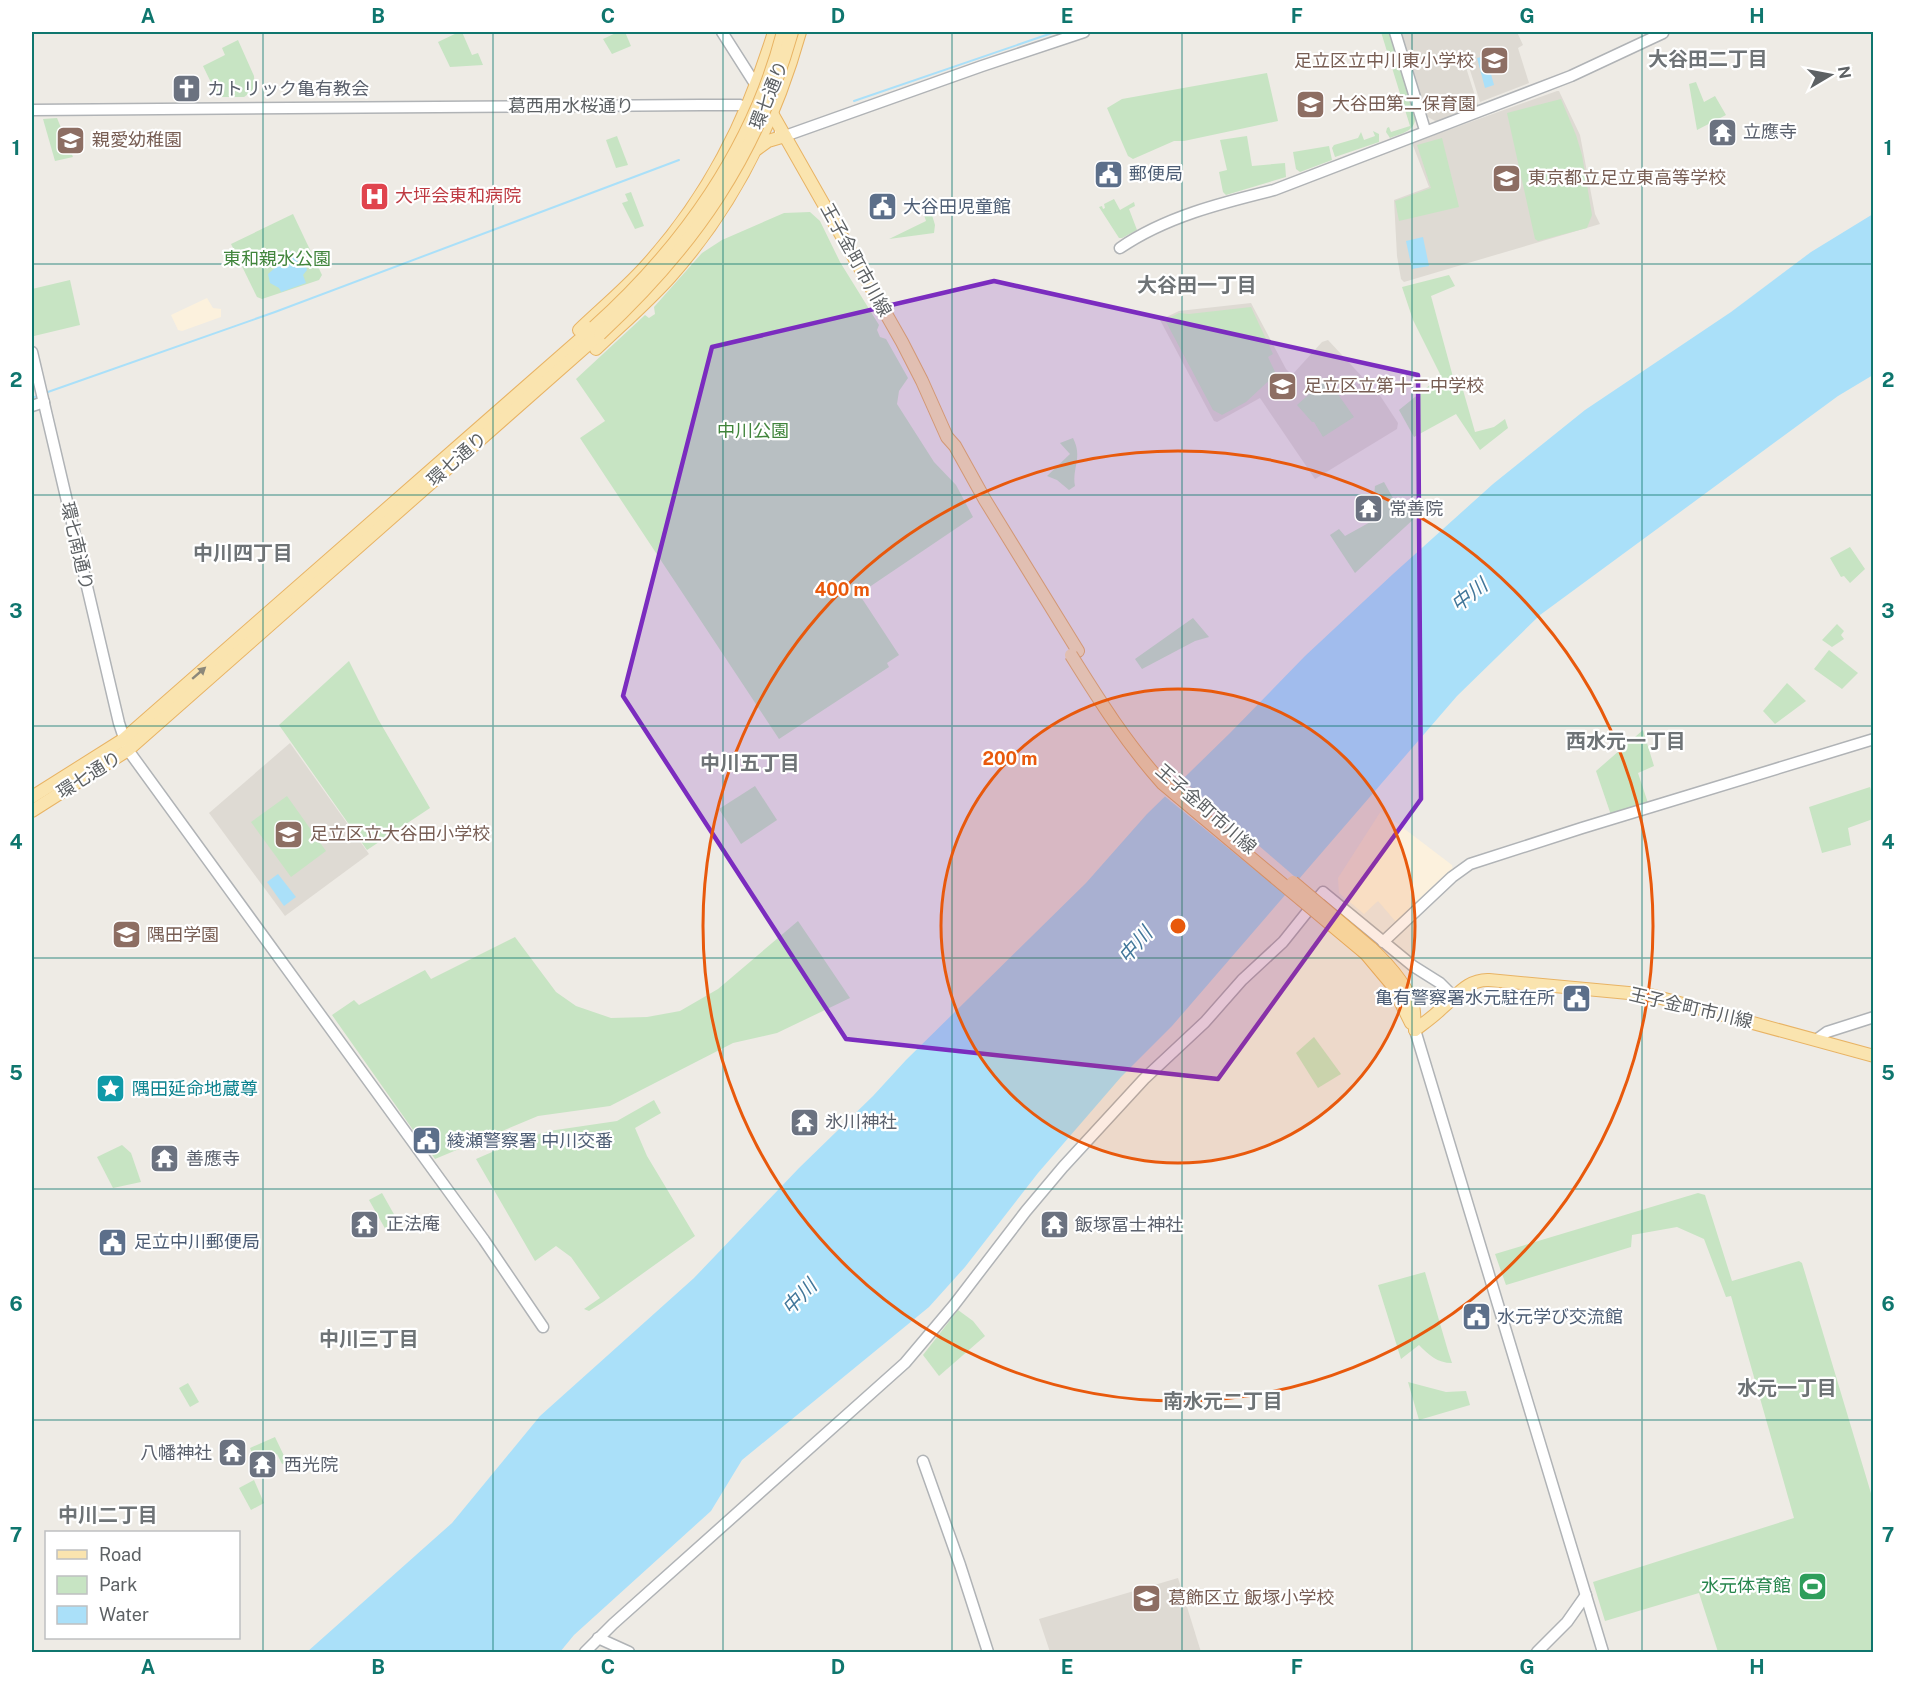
<svg xmlns="http://www.w3.org/2000/svg" width="1905" height="1684" viewBox="0 0 1905 1684" font-family="'Public Sans','Noto Sans JP',sans-serif">
	<style>
		.commercial { fill: #fcf1dd }
		.education { fill: #dedad3 }
		.green { fill: #c7e4c3 }
		.water { fill: #aae0f9 }
		.pier { fill: #eeebe5 }
		.lines { fill: none; stroke-linecap: round; stroke-linejoin: round }
		.stream { stroke: #aae0f9; stroke-width: 2 }
		.tertiary-casing { stroke: #b0b3b6; stroke-width: 13 }
		.primary-casing { stroke: #e8b364; stroke-width: 14 }
		.tertiary { stroke: #fff; stroke-width: 10 }
		.primary { stroke: #fae4af; stroke-width: 12 }
		.primary-bridge-casing { stroke: #e8b364; stroke-width: 14; stroke-linecap: butt }
		.primary-bridge { stroke: #fae4af; stroke-width: 12 }
		.oneway { fill: #8c887a }
		.marked { fill: #7b2cbf; fill-opacity: 0.2; stroke: #7b2cbf; stroke-width: 4.5; stroke-linejoin: round }
		.grid { fill: none; stroke: #0f766e; stroke-width: 1.5; stroke-opacity: 0.55 }
		.ring { fill: none; stroke: #e8590c; stroke-width: 3 }
		.labels { text-anchor: middle; stroke-width: 4.5; stroke-linejoin: round; paint-order: stroke }
		.education-label { font-size: 18px; fill: #785e54; stroke: #fff; text-anchor: start }
		.worship-label { font-size: 18px; fill: #5b616d; stroke: #fff; text-anchor: start }
		.street-label { font-size: 18px; fill: #5d6164; stroke: #fff }
		.service-label { font-size: 18px; fill: #4e5e75; stroke: #fff; text-anchor: start }
		.health-label { font-size: 18px; fill: #be3a42; stroke: #fff; text-anchor: start }
		.park-label { font-size: 18px; fill: #41853c; stroke: #fff }
		.culture-label { font-size: 18px; fill: #0d838f; stroke: #fff; text-anchor: start }
		.leisure-label { font-size: 18px; fill: #27864d; stroke: #fff; text-anchor: end }
		.neighbourhood-label { font-size: 20px; font-weight: bold; fill: #6e7376; stroke: #fff }
		.water-label { font-size: 20px; font-style: italic; fill: #42779a; stroke: #fff }
		.centre { fill: #e8590c; stroke: #fff; stroke-width: 3 }
		.ring-label { font-size: 18px; text-anchor: middle; font-weight: bold; fill: #e8590c; stroke: #fff; stroke-width: 4.5; stroke-linejoin: round; paint-order: stroke }
		.neatline { fill: none; stroke: #0f766e; stroke-width: 2 }
		.grid-label { font-size: 20px; text-anchor: middle; font-weight: bold; fill: #0f766e }
	</style>
	<rect width="100%" height="100%" fill="#eeebe5"/>
	<g class="commercial">
		<path d="M207,298L213,308L221,309V317L182,331L178,330L171,315Z"/>
		<path d="M1381,811L1452,865L1453,870L1396,922L1378,901L1364,914L1339,893L1338,878Z"/>
	</g>
	<g class="education">
		<path d="M1401,32H1517L1523,45L1518,48L1529,83L1480,102L1465,54L1462,55L1478,105L1437,122L1426,116L1413,69L1430,64L1412,68Z"/>
		<path d="M1557,91H1559L1580,135L1595,214L1600,224L1404,282L1401,279L1397,256L1394,200L1429,187L1412,143Z"/>
		<path d="M1251,303L1286,369L1292,375L1322,342L1328,340L1381,397L1398,423L1397,429L1315,479L1260,398L1217,422L1214,421L1160,320L1179,311Z"/>
		<path d="M290,743L369,854L285,916L209,813Z"/>
		<path d="M1178,1578L1201,1652H1050L1039,1619Z"/>
	</g>
	<g class="green">
		<path d="M459,32H462L472,55L478,53L483,65L450,67L438,42Z"/>
		<path d="M618,32H625L631,46L612,54L603,39Z"/>
		<path d="M1381,32H1390L1415,119C1415,131 1400,134 1390,138L1386,132L1387,128L1389,127L1391,132L1410,126Z"/>
		<path d="M238,40L254,76L255,93L248,94L244,97H218L203,66L225,55L222,48Z"/>
		<path d="M1267,73L1278,121L1184,141H1174L1133,159L1128,156L1107,108L1122,99Z"/>
		<path d="M1696,82L1704,102L1715,96L1726,115L1697,130L1689,84Z"/>
		<path d="M1561,99L1576,135L1582,155L1592,215L1587,228L1538,241L1535,239L1507,113Z"/>
		<path d="M57,118L73,157L55,161L43,119Z"/>
		<path d="M1373,131L1379,134V142L1335,157L1332,148L1334,145L1358,138L1361,132L1364,140L1375,136Z"/>
		<path d="M617,136L628,165L616,168L606,140Z"/>
		<path d="M1247,136L1252,166L1285,163L1286,177L1226,195L1223,192L1219,172L1227,170L1220,140Z"/>
		<path d="M1442,138L1459,207L1399,221L1395,201L1431,188L1417,145Z"/>
		<path d="M1329,146L1332,160L1300,172L1296,169L1293,152Z"/>
		<path d="M631,192L644,226L635,229L622,203L628,201L625,194Z"/>
		<path d="M1114,199L1120,210L1134,202L1135,206L1129,209L1137,230L1122,238H1119L1099,207L1102,206L1103,209L1105,208L1104,204Z"/>
		<path d="M810,212L820,221L840,262L879,325L877,330L880,337L886,339L908,378L899,391L897,404L934,462L956,485L973,517L859,594L899,655L887,663L889,667L779,739L580,438L605,421L576,379L645,315L649,318L655,314L654,307L702,253L722,240L784,213Z"/>
		<path d="M927,213L932,215L935,225L934,233L889,239L926,221L924,215Z"/>
		<path d="M293,214L322,275L319,280L262,299L257,297L231,244Z"/>
		<path d="M1449,275L1455,286L1431,296L1453,377L1459,376L1475,432L1494,427L1505,419L1508,428L1480,450L1456,414L1414,437L1399,410L1441,376L1413,320L1402,287Z"/>
		<path d="M70,280L80,325L34,336L32,323V289Z"/>
		<path d="M1251,307L1273,354L1268,357L1276,374L1246,402L1222,415L1213,410L1165,320L1179,313L1189,314Z"/>
		<path d="M1324,381L1333,391L1335,390L1354,417L1323,437L1314,422H1312L1297,405Z"/>
		<path d="M1073,438C1083,458 1072,467 1075,486L1069,490L1057,480L1047,476L1070,454L1060,443Z"/>
		<path d="M1384,482L1398,507L1408,502L1417,516L1355,573L1330,535L1339,529L1345,536L1383,515L1374,496L1375,486Z"/>
		<path d="M1850,547L1865,569L1850,583L1844,576L1841,577L1830,558Z"/>
		<path d="M1193,618L1209,637L1195,641L1142,669L1135,659Z"/>
		<path d="M1837,624L1844,631L1841,635L1844,639L1832,647L1822,640Z"/>
		<path d="M1829,650L1858,673L1842,689L1814,669Z"/>
		<path d="M349,661L378,719L430,808L367,850L279,725Z"/>
		<path d="M1787,683L1806,701L1775,724L1763,711Z"/>
		<path d="M1643,730L1654,766L1638,773L1648,803L1611,815L1596,771Z"/>
		<path d="M755,786L777,820L741,844L719,809Z"/>
		<path d="M1870,787L1873,798V819L1848,828L1851,845L1822,853L1809,807Z"/>
		<path d="M287,796L326,851L291,877L251,822Z"/>
		<path d="M798,921L850,998L777,1033L733,1043L610,1106L538,1116L435,1159L426,1146L434,1140L428,1131L418,1137L332,1015L354,1000L359,1005L425,970L431,979L515,937L556,992L576,1006L611,1018L647,1017L680,1011L718,989Z"/>
		<path d="M1314,1037L1341,1074L1318,1088L1296,1053Z"/>
		<path d="M654,1100L661,1113L635,1128L647,1156L695,1236L603,1302L589,1311L584,1309L600,1298L571,1257L556,1246L535,1261L476,1159L520,1140L549,1131L617,1121Z"/>
		<path d="M122,1145L131,1153L141,1182L113,1188L97,1157Z"/>
		<path d="M382,1193L400,1225L387,1232L369,1200Z"/>
		<path d="M1698,1193L1705,1195L1732,1281L1799,1261L1802,1263L1873,1500V1652H1718L1699,1593L1605,1621L1593,1582L1794,1518L1731,1296L1726,1297L1704,1239L1677,1227L1632,1235L1631,1247L1506,1285L1495,1254Z"/>
		<path d="M1425,1272L1448,1351L1452,1363C1437,1363 1429,1355 1419,1345L1401,1359L1378,1285Z"/>
		<path d="M958,1310L973,1321L985,1336L939,1376L923,1355Z"/>
		<path d="M1408,1382L1446,1392L1466,1391L1470,1405L1419,1420Z"/>
		<path d="M188,1383L199,1402L190,1407L179,1388Z"/>
		<path d="M275,1437L287,1462L282,1464L277,1454L274,1455L272,1450L254,1458L250,1448Z"/>
		<path d="M254,1480L264,1503L251,1510L239,1488Z"/>
	</g>
	<g class="water">
		<path d="M1486,56L1494,85L1485,88L1477,58Z"/>
		<path d="M1873,214V375L1838,396L1540,615L1457,696L1172,1026L1121,1077L1038,1173L965,1267L929,1307L742,1460L711,1511L574,1635L560,1652H307L452,1523L540,1416L694,1278L799,1168L873,1096L906,1060L1086,883L1147,814L1230,733L1305,656L1393,574L1493,484L1585,410L1731,312L1811,252Z"/>
		<path d="M1423,237L1429,266L1412,269L1406,241Z"/>
		<path d="M292,251L298,262L305,263L307,270L303,275L306,283L281,292L279,288L270,283L268,274L276,267L280,255Z"/>
		<path d="M278,874L296,897L284,906L267,882Z"/>
	</g>
	<path class="pier" d="M1179,777L1301,882L1288,897L1162,794Z"/>
	<g class="lines">
		<g class="stream">
			<path d="M854,101L1055,32"/>
			<path d="M45,393L275,312L679,160"/>
			<path d="M32,398L40,395"/>
		</g>
		<defs>
			<g id="tertiary">
				<path d="M722,32L757,87"/>
				<path d="M1395,32L1425,130"/>
				<path d="M32,110L701,105H740L752,112"/>
				<path d="M780,132L785,136L982,66L1084,32"/>
				<path d="M1120,248C1165,217 1221,203 1274,190L1571,76L1663,33"/>
				<path d="M32,352L119,723L128,750L484,1240L543,1327"/>
				<path d="M32,406L44,402"/>
				<path d="M1383,942L1452,877L1470,864L1582,828L1874,739"/>
				<path d="M1415,1030L1603,1652"/>
				<path d="M1816,1040L1827,1032L1874,1017"/>
				<path d="M923,1461L960,1565L988,1652"/>
				<path d="M598,1638L629,1652"/>
				<path d="M585,1652L613,1624L905,1363L954,1305L1026,1211L1063,1167L1144,1079L1205,1022L1242,980L1283,942L1323,892L1413,966L1440,983L1454,997"/>
				<path d="M1537,1652L1567,1622L1586,1595"/>
			</g>
			<g id="primary">
				<path d="M757,87L902,342L922,381L947,437L955,446L985,500L1078,651"/>
				<path d="M757,149L768,141L785,136"/>
				<path d="M579,330C601,309 625,289 645,267C708,198 747,120 774,32"/>
				<path d="M596,349C621,325 648,302 671,276C734,205 775,121 800,32"/>
				<path d="M32,797L124,739L594,327"/>
				<path d="M32,811L128,750L600,334"/>
				<path d="M1371,948C1387,963 1407,984 1413,1006C1415,1013 1414,1022 1415,1030"/>
				<path d="M1366,954L1392,985L1411,1023"/>
				<path d="M1415,1030C1424,1023 1433,1017 1441,1009C1456,997 1467,979 1489,980L1650,995L1874,1056"/>
			</g>
		</defs>
		<use href="#tertiary" class="tertiary-casing"/>
		<use href="#primary" class="primary-casing"/>
		<use href="#tertiary" class="tertiary"/>
		<use href="#primary" class="primary"/>
		<defs>
			<g id="primary-bridge">
				<path d="M594,327C683,247 753,148 783,32"/>
				<path d="M600,334C694,247 757,156 792,32"/>
				<path d="M1071,655C1099,700 1127,744 1163,784L1366,954"/>
				<path d="M1293,882L1371,948"/>
			</g>
		</defs>
		<use href="#primary-bridge" class="primary-bridge-casing"/>
		<use href="#primary-bridge" class="primary-bridge"/>
	</g>
	<defs><path id="oneway-solid" d="M-6-.8H1V-3.2L6.5 0L1 3.2V.8H-6Z" transform="scale(1.5)"/></defs>
	<use class="oneway" href="#oneway-solid" transform="translate(199 673) rotate(-41)"/>
	<path class="marked" d="M994,281L1418,375L1421,799L1218,1079L846,1039L623,696L712,347Z"/>
	<path class="grid" d="M263,32V1652M493,32V1652M723,32V1652M952,32V1652M1182,32V1652M1412,32V1652M1642,32V1652M32,264H1874M32,495H1874M32,726H1874M32,958H1874M32,1189H1874M32,1420H1874"/>
	<circle cx="1178" cy="926" r="237" fill="#e8590c" fill-opacity=".12"/>
	<g class="ring">
		<circle cx="1178" cy="926" r="237"/>
		<circle cx="1178" cy="926" r="475"/>
	</g>
	<defs>
		<symbol id="school-square" viewBox="-11 -11 22 22"><rect x="-9" y="-9" width="18" height="18" rx="4" fill="#8d6e63" stroke="#fff"/><path d="M0-5L7-2L0 1L-7-2ZM-4 1L0 2.5L4 1V4Q0 6-4 4Z" fill="#fff"/></symbol>
		<symbol id="church-square" viewBox="-11 -11 22 22"><rect x="-9" y="-9" width="18" height="18" rx="4" fill="#6b7280" stroke="#fff"/><path d="M-1.2-6h2.4v3.5h3.3v2.4h-3.3V6h-2.4V-.1h-3.3v-2.4h3.3Z" fill="#fff"/></symbol>
		<symbol id="temple-square" viewBox="-11 -11 22 22"><rect x="-9" y="-9" width="18" height="18" rx="4" fill="#6b7280" stroke="#fff"/><path d="M0-6L5-2H3V0L6.5 2.5H4V6H1.5V3h-3V6H-4V2.5H-6.5L-3 0V-2H-5Z" fill="#fff"/></symbol>
		<symbol id="civic-square" viewBox="-11 -11 22 22"><rect x="-9" y="-9" width="18" height="18" rx="4" fill="#5c6f8a" stroke="#fff"/><path d="M-.6-6.5H3V-4.5H.6V-3L4-1V1h2V6H-6V1h2V-1L-.6-3ZM-1.2 2.5V6h2.4V2.5Z" fill="#fff"/></symbol>
		<symbol id="hospital-square" viewBox="-11 -11 22 22"><rect x="-9" y="-9" width="18" height="18" rx="4" fill="#e0444e" stroke="#fff"/><path d="M-5-5h3v3.5h4V-5h3V5h-3V1.5h-4V5h-3Z" fill="#fff"/></symbol>
		<symbol id="sight-square" viewBox="-11 -11 22 22"><rect x="-9" y="-9" width="18" height="18" rx="4" fill="#0f9aa8" stroke="#fff"/><path d="M0-6L1.8-2.2L6-1.7L2.9 1.2L3.7 5.4L0 3.3L-3.7 5.4L-2.9 1.2L-6-1.7L-1.8-2.2Z" fill="#fff"/></symbol>
		<symbol id="stadium-square" viewBox="-11 -11 22 22"><rect x="-9" y="-9" width="18" height="18" rx="4" fill="#2e9e5b" stroke="#fff"/><path d="M0-5a6.5 5 0 1 0 0 10a6.5 5 0 1 0 0-10ZM-3.5-1.8h7v3.6h-7Z" fill="#fff"/></symbol>
	</defs>
	<g fill-rule="evenodd">
		<use href="#school-square" x="1478" y="44" width="33" height="33"/>
		<use href="#church-square" x="170" y="72" width="33" height="33"/>
		<use href="#school-square" x="1294" y="88" width="33" height="33"/>
		<use href="#temple-square" x="1706" y="116" width="33" height="33"/>
		<use href="#school-square" x="54" y="124" width="33" height="33"/>
		<use href="#civic-square" x="1092" y="158" width="33" height="33"/>
		<use href="#school-square" x="1490" y="162" width="33" height="33"/>
		<use href="#hospital-square" x="358" y="180" width="33" height="33"/>
		<use href="#civic-square" x="866" y="190" width="33" height="33"/>
		<use href="#school-square" x="1266" y="370" width="33" height="33"/>
		<use href="#temple-square" x="1352" y="492" width="33" height="33"/>
		<use href="#school-square" x="272" y="818" width="33" height="33"/>
		<use href="#school-square" x="110" y="918" width="33" height="33"/>
		<use href="#civic-square" x="1560" y="982" width="33" height="33"/>
		<use href="#sight-square" x="94" y="1072" width="33" height="33"/>
		<use href="#temple-square" x="788" y="1106" width="33" height="33"/>
		<use href="#civic-square" x="410" y="1124" width="33" height="33"/>
		<use href="#temple-square" x="148" y="1142" width="33" height="33"/>
		<use href="#temple-square" x="348" y="1208" width="33" height="33"/>
		<use href="#temple-square" x="1038" y="1208" width="33" height="33"/>
		<use href="#civic-square" x="96" y="1226" width="33" height="33"/>
		<use href="#civic-square" x="1460" y="1300" width="33" height="33"/>
		<use href="#temple-square" x="216" y="1436" width="33" height="33"/>
		<use href="#temple-square" x="246" y="1448" width="33" height="33"/>
		<use href="#stadium-square" x="1796" y="1570" width="33" height="33"/>
		<use href="#school-square" x="1130" y="1582" width="33" height="33"/>
	</g>
	<g class="labels">
		<g class="education-label">
			<text x="1474" y="67" text-anchor="end">足立区立中川東小学校</text>
			<text x="1332" y="110">大谷田第二保育園</text>
			<text x="92" y="146">親愛幼稚園</text>
			<text x="1528" y="184">東京都立足立東高等学校</text>
			<text x="1304" y="392">足立区立第十二中学校</text>
			<text x="310" y="840">足立区立大谷田小学校</text>
			<text x="147" y="941">隅田学園</text>
			<text x="1168" y="1604">葛飾区立 飯塚小学校</text>
		</g>
		<g class="worship-label">
			<text x="207" y="95">カトリック亀有教会</text>
			<text x="1743" y="138">立應寺</text>
			<text x="1389" y="515">常善院</text>
			<text x="825" y="1128">氷川神社</text>
			<text x="186" y="1165">善應寺</text>
			<text x="386" y="1230">正法庵</text>
			<text x="1075" y="1231">飯塚冨士神社</text>
			<text x="212" y="1459" text-anchor="end">八幡神社</text>
			<text x="284" y="1471">西光院</text>
		</g>
		<g class="street-label">
			<text transform="translate(769 95) rotate(-68)" y="6">環七通り</text>
			<text x="571" y="112">葛西用水桜通り</text>
			<text transform="translate(856 260) rotate(61)" y="6">王子金町市川線</text>
			<text transform="translate(457 459) rotate(-41)" y="6">環七通り</text>
			<text transform="translate(77 546) rotate(77)" y="6">環七南通り</text>
			<text transform="translate(89 775) rotate(-32)" y="6">環七通り</text>
			<text transform="translate(1206 809) rotate(41)" y="6">王子金町市川線</text>
			<text transform="translate(1691 1008) rotate(13)" y="6">王子金町市川線</text>
		</g>
		<g class="service-label">
			<text x="1129" y="180">郵便局</text>
			<text x="903" y="213">大谷田児童館</text>
			<text x="1555" y="1004" text-anchor="end">亀有警察署水元駐在所</text>
			<text x="447" y="1147">綾瀬警察署 中川交番</text>
			<text x="134" y="1248">足立中川郵便局</text>
			<text x="1497" y="1323">水元学び交流館</text>
		</g>
		<g class="health-label">
			<text x="395" y="202">大坪会東和病院</text>
		</g>
		<g class="park-label">
			<text x="277" y="265">東和親水公園</text>
			<text x="753" y="437">中川公園</text>
		</g>
		<g class="culture-label">
			<text x="132" y="1095">隅田延命地蔵尊</text>
		</g>
		<g class="leisure-label">
			<text x="1791" y="1592">水元体育館</text>
		</g>
		<g class="neighbourhood-label">
			<text x="1708" y="66">大谷田二丁目</text>
			<text x="1197" y="292">大谷田一丁目</text>
			<text x="243" y="560">中川四丁目</text>
			<text x="1626" y="748">西水元一丁目</text>
			<text x="750" y="770">中川五丁目</text>
			<text x="369" y="1346">中川三丁目</text>
			<text x="1787" y="1395">水元一丁目</text>
			<text x="1223" y="1408">南水元二丁目</text>
			<text x="108" y="1522">中川二丁目</text>
		</g>
		<g class="water-label">
			<text transform="translate(1469 595) rotate(-38)" y="7">中川</text>
			<text transform="translate(1135 945) rotate(-49)" y="7">中川</text>
			<text transform="translate(799 1297) rotate(-46)" y="7">中川</text>
		</g>
	</g>
	<circle cx="1178" cy="926" r="9" class="centre"/>
	<g class="ring-label">
		<text x="842" y="596">400 m</text>
		<text x="1010" y="765">200 m</text>
	</g>
	<rect width="1905" height="1684" fill="none" stroke="#ffffff" stroke-width="66"/>
	<rect x="45" y="1531" width="195" height="108" fill="#ffffff" stroke="#bec0c1" stroke-width="1.5"/>
	<rect x="57" y="1550" width="30" height="9" fill="#fae4af" stroke="#bec0c1" stroke-width="1.5"/>
	<text x="99" y="1561" font-size="18" fill="#5d6164">Road</text>
	<rect x="57" y="1576" width="30" height="18" fill="#c7e4c3" stroke="#bec0c1" stroke-width="1.5"/>
	<text x="99" y="1591" font-size="18" fill="#5d6164">Park</text>
	<rect x="57" y="1606" width="30" height="18" fill="#aae0f9" stroke="#bec0c1" stroke-width="1.5"/>
	<text x="99" y="1621" font-size="18" fill="#5d6164">Water</text>
	<g transform="translate(1830 75) rotate(80)" stroke="#ffffff" stroke-width="4.5" paint-order="stroke">
	<path d="M0-4.5L10 22L0 15L-10 22Z" fill="#5d6164"/>
	<text y="-9" font-size="16" font-weight="bold" text-anchor="middle" fill="#5d6164">N</text>
	</g>
	<rect x="33" y="33" width="1839" height="1618" class="neatline"/>
	<g class="grid-label">
		<text x="148" y="23">A</text>
		<text x="378" y="23">B</text>
		<text x="608" y="23">C</text>
		<text x="838" y="23">D</text>
		<text x="1067" y="23">E</text>
		<text x="1297" y="23">F</text>
		<text x="1527" y="23">G</text>
		<text x="1757" y="23">H</text>
		<text x="16" y="155">1</text>
		<text x="1888" y="155">1</text>
		<text x="16" y="387">2</text>
		<text x="1888" y="387">2</text>
		<text x="16" y="618">3</text>
		<text x="1888" y="618">3</text>
		<text x="16" y="849">4</text>
		<text x="1888" y="849">4</text>
		<text x="16" y="1080">5</text>
		<text x="1888" y="1080">5</text>
		<text x="16" y="1311">6</text>
		<text x="1888" y="1311">6</text>
		<text x="16" y="1542">7</text>
		<text x="1888" y="1542">7</text>
		<text x="148" y="1674">A</text>
		<text x="378" y="1674">B</text>
		<text x="608" y="1674">C</text>
		<text x="838" y="1674">D</text>
		<text x="1067" y="1674">E</text>
		<text x="1297" y="1674">F</text>
		<text x="1527" y="1674">G</text>
		<text x="1757" y="1674">H</text>
	</g>
</svg>
